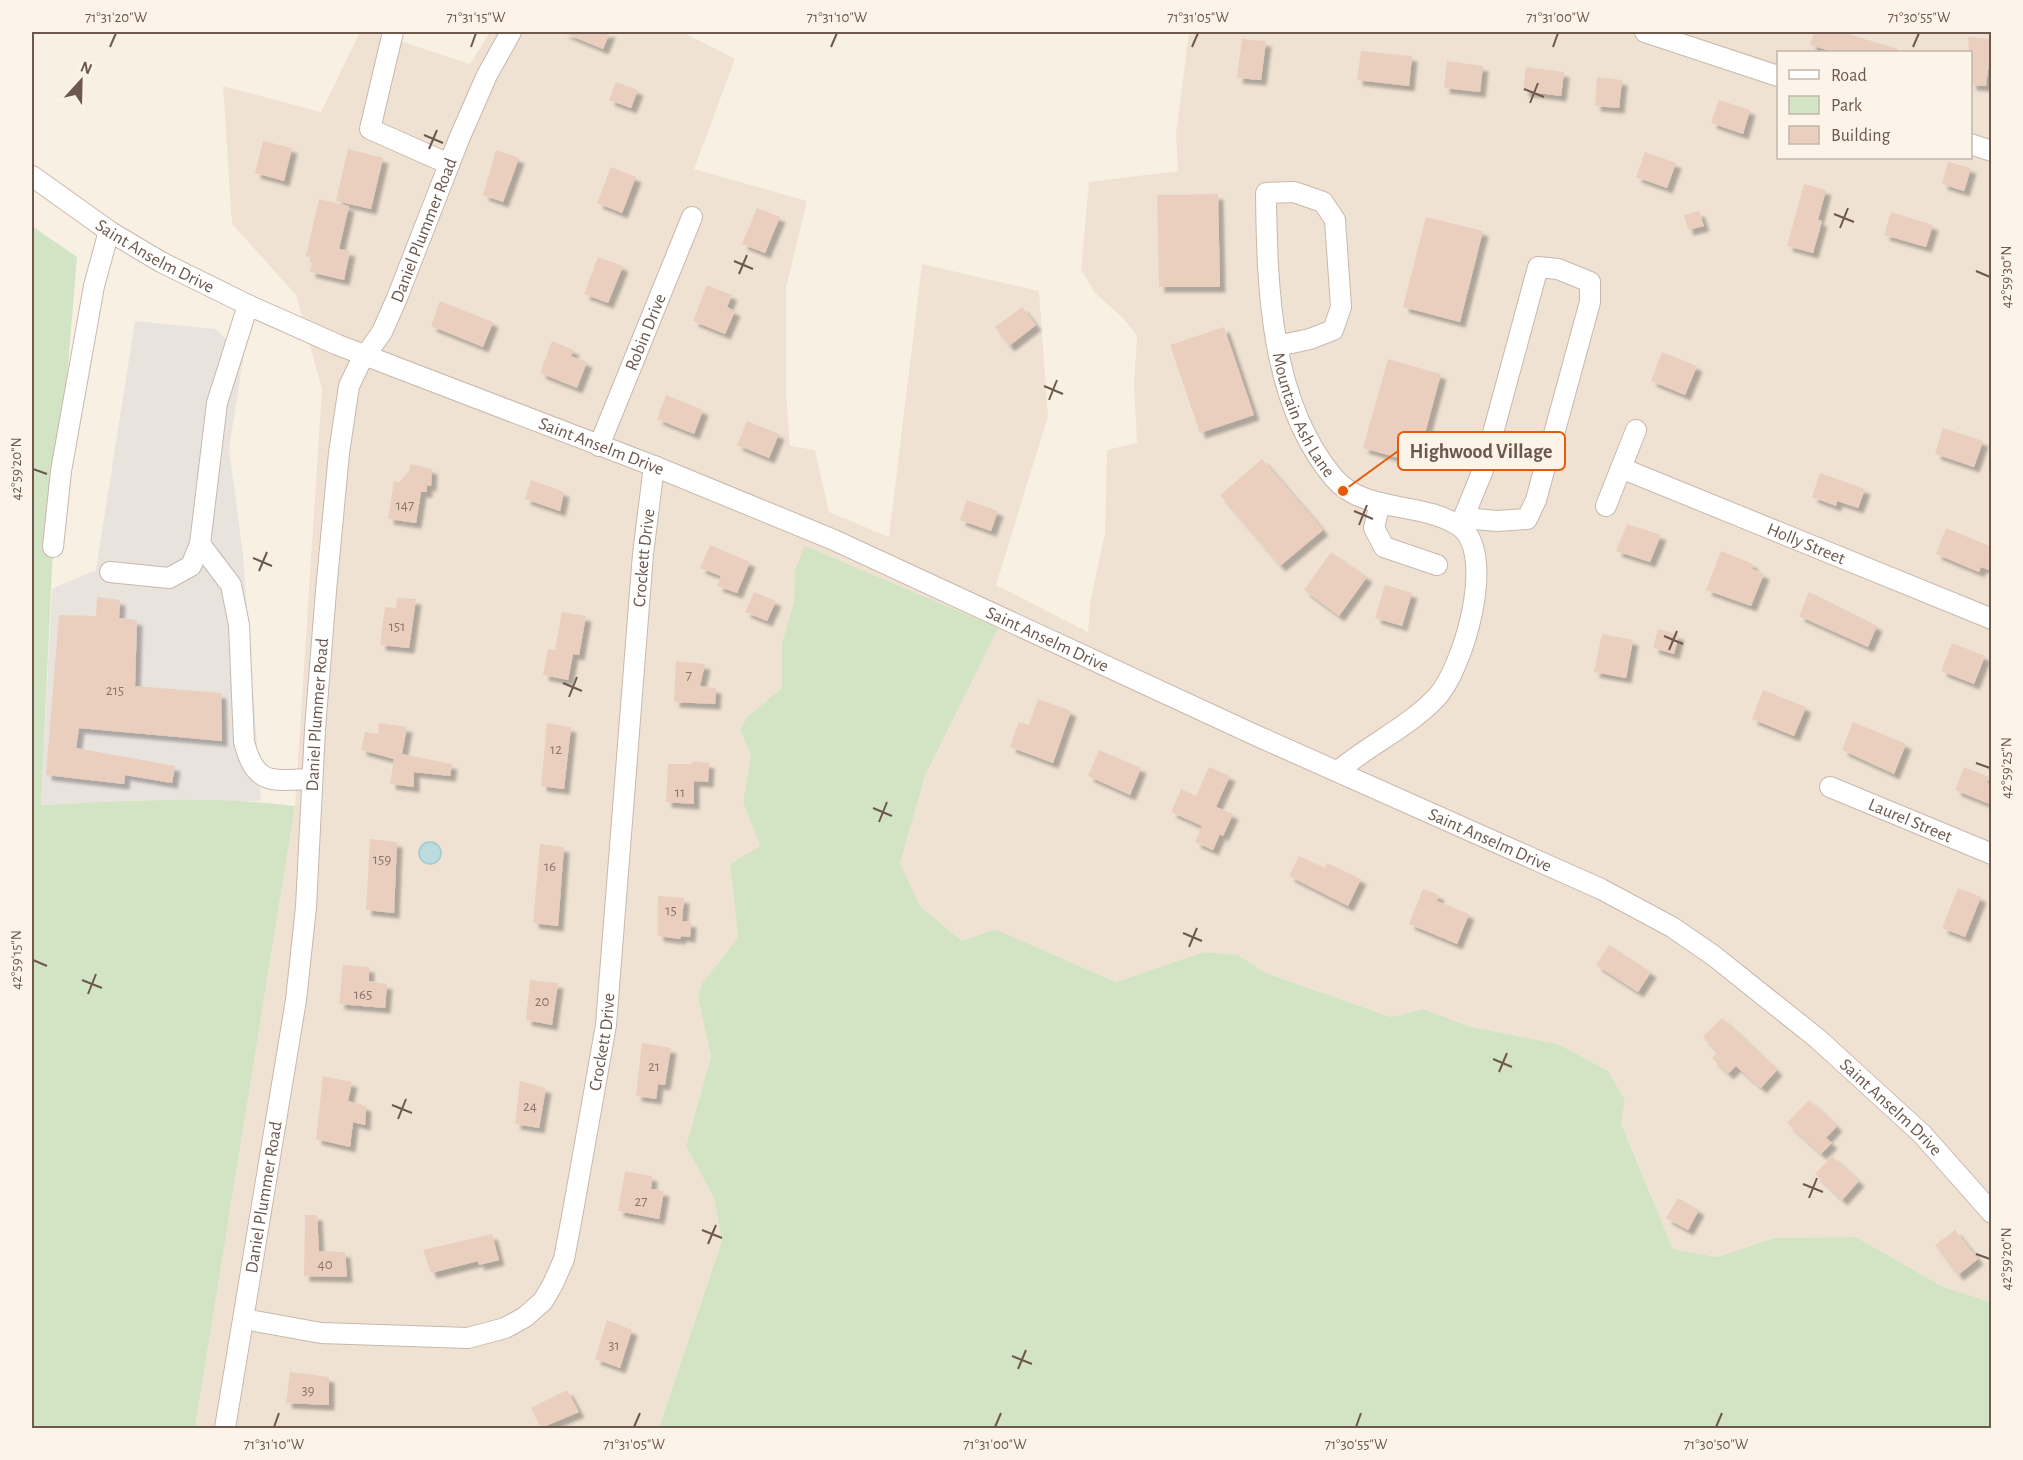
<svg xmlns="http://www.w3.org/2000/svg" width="2023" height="1460" viewBox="0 0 2023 1460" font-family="'Alegreya Sans',sans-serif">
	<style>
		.residential { fill: #efe2d3; fill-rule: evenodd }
		.industrial { fill: #e9e3de }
		.green { fill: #d2e4c4 }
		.water { fill: #bbdbdf; stroke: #a3c9cf; stroke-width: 1.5 }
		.building { fill: #eacfbf; filter: url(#shadow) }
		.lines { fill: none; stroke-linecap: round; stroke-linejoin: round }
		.minor-casing { stroke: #c8b8ac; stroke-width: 22 }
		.minor { stroke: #fff; stroke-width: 20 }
		.ticks { fill: none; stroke: #6d584d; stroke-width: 2 }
		.labels { text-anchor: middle; stroke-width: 4.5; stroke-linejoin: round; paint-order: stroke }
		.number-label { font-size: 15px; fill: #8c766a }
		.street-label { font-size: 18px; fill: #6d584d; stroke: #fcf4e9 }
		.leader { fill: none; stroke: #e8590c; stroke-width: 2 }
		.callout-dot { fill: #e8590c; stroke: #fcf4e9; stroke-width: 2 }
		.callout { fill: #fcf4e9; stroke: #e8590c; stroke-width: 2 }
		.callout-label { font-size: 20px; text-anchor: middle; font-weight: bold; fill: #6d584d }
		.neatline { fill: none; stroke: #6d584d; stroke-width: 2 }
		.ticks-label { font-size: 15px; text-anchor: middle; fill: #6d584d }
	</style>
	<defs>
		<filter id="shadow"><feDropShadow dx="5.5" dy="5.5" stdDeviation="1.5" flood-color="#0004"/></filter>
	</defs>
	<rect width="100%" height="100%" fill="#f9f0e4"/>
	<path class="residential" d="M360,32H373L470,64L490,32H682L735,59L694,169L807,201L786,288V394L790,446L815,450L829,512L889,537L922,264L1039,291L1048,416L996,585L1088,632L1090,604L1105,532L1107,450L1137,443L1134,384L1137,336L1124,319L1095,293L1081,270L1089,182L1178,171L1176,134L1189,32H1991V1302L1943,1287L1856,1237L1774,1238L1719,1257L1673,1249L1621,1122L1625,1100L1608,1071L1558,1044L1471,1027L1423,1009L1391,1017L1266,973L1238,955L1204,952L1116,982L995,929L962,941L920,906L900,863L925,776L997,628L795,570L794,601L782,643V688L748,716L740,729L751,756L743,802L760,846L730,864L738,938L702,983L698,998L711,1057L686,1146L714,1198L722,1241L659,1428H195L295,806L322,389L296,295L232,224L223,86L321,112ZM1778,52H1970V158H1778Z"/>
	<path class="industrial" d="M135,321L215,329L244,354L229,449L243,554L261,801L143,800L41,805L52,589L96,570Z"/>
	<g class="green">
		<path d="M32,226L77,257L53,547L41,805C125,801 211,795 295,806L195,1428H32Z"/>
		<path d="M805,546L998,628L925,776L900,863L920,906L962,941L995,929L1116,982L1204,952L1238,955L1266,973L1391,1017L1423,1009L1471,1027L1558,1044L1608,1071L1625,1100L1621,1123L1673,1249L1718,1257L1774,1238L1856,1237L1943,1287L1991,1302V1428H659L722,1241L714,1198L686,1146L711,1057L698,998L702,983L738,938L730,864L760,846L743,802L751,756L740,729L748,716L782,688V643L794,601L795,570Z"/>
	</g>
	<circle class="water" cx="430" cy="853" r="11"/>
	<g class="building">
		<path d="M562,32H610L603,49Z"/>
		<path d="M1814,32H1842L1898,49L1897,52H1834L1810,45Z"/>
		<path d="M1968,37L1992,39L1986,86L1971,85Z"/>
		<path d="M1242,39L1266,41L1261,80L1237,78Z"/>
		<path d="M1361,51L1412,56L1409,86L1357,80Z"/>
		<path d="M1447,61L1483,66L1480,92L1444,88Z"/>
		<path d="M1526,67L1564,72L1561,96L1523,91Z"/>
		<path d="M1597,77L1622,80L1619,108L1595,106Z"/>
		<path d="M616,82L638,90L631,108L609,100Z"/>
		<path d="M1719,100L1750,110L1743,134L1711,123Z"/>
		<path d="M263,141L292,148L284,181L255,173Z"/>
		<path d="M348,149L383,158L371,209L336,201Z"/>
		<path d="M496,150L519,158L503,202L483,195Z"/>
		<path d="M1645,152L1676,163L1667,188L1636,177Z"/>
		<path d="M1948,162L1971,168L1964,191L1942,184Z"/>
		<path d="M611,167L636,177L622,213L597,203Z"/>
		<path d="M1804,184L1826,190L1818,220L1822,221L1813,253L1787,246Z"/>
		<path d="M1218,194L1220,287H1159L1157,195Z"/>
		<path d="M319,199L349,206L339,249L350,251L344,280L310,272L313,258L306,256Z"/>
		<path d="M757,208L780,217L765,253L742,244Z"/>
		<path d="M1699,211L1704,226L1688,230L1684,215Z"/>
		<path d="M1891,212L1933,225L1926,247L1884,235Z"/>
		<path d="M1426,217L1483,231L1460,322L1403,307Z"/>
		<path d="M598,257L623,266L608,303L584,294Z"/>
		<path d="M707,285L732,295L727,307L735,311L725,334L693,321Z"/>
		<path d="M440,301L493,322L483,347L431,326Z"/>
		<path d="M1022,307L1036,325L1009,346L995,327Z"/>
		<path d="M1224,327L1254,415L1200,433L1170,345Z"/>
		<path d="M552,341L574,350L571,356L587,362L577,388L540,373Z"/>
		<path d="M1662,352L1697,366L1685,395L1651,381Z"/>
		<path d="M1388,359L1441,374L1417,463L1363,448Z"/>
		<path d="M666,395L703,410L694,434L657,419Z"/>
		<path d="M747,421L779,434L769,458L737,445Z"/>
		<path d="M1943,428L1983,441L1974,467L1935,454Z"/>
		<path d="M1262,459L1323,530L1280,566L1220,495Z"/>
		<path d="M411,464L432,469L431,486L427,485V492H421L416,523L388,519L394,481L399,482L409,471Z"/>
		<path d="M1820,473L1865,489L1858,508L1837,501L1836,506L1812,497Z"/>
		<path d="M531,480L564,492L560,511L525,499Z"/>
		<path d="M967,500L998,511L991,531L960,520Z"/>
		<path d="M1627,524L1661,535L1650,562L1616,551Z"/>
		<path d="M1946,528L1992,547V571L1981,567L1979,572L1936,554Z"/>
		<path d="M710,545L750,562L737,593L717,586L721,576L700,568Z"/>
		<path d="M1721,551L1753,564L1752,569L1764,574L1751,606L1706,590Z"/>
		<path d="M1331,552L1367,577L1339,616L1304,590Z"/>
		<path d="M1385,585L1412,593L1402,626L1375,618Z"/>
		<path d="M754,592L776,601L767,621L745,612Z"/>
		<path d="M1809,592L1877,626L1868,647L1799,616Z"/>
		<path d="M97,597L120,600L119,618L137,620L135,686L221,693L222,741L79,728L76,748L175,766L172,783L125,775L124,784L46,775L59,615L96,616Z"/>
		<path d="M397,598L416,599L409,648L380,645L385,607L396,608Z"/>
		<path d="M562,612L586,616L579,655L573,654L568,680L543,675L548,649L555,650Z"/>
		<path d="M1658,629L1679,635L1674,654L1653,648Z"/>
		<path d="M1602,634L1633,640L1626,678L1594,672Z"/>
		<path d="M1952,643L1985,656L1974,684L1941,671Z"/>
		<path d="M676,661L705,664L700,686L716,688L715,704L674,702Z"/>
		<path d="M1763,690L1806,707L1794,736L1752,719Z"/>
		<path d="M1038,699L1071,711L1053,763L1010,747L1019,722L1029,725Z"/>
		<path d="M1853,722L1906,744L1894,774L1842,750Z"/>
		<path d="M379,723L407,727L402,754L452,764L450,776L414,772V787L390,784L394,759L361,750L365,732L378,734Z"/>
		<path d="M547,723L571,727L564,789L541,786Z"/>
		<path d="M1099,750L1141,768L1130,795L1088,776Z"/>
		<path d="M693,761L709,763L708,782L694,781V804L666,802L668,764H692Z"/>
		<path d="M1209,767L1230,776L1216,807L1233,814L1223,836L1220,834L1213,850L1195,842L1202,826L1171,812L1181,789L1196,796Z"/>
		<path d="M1964,767L1989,777L1987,783L1992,785V805L1955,790Z"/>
		<path d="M370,839L397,842L394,913L366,910Z"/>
		<path d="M540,844L564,847L558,926L533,923Z"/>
		<path d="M1299,856L1325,868L1327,863L1361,879L1348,906L1289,876Z"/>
		<path d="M1958,888L1981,897L1965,937L1942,928Z"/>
		<path d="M1423,889L1439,895L1437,901L1469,914L1457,944L1409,924Z"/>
		<path d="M658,896L684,898L682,921L691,922L690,937L681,936L680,939L658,936Z"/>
		<path d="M1609,945L1651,972L1638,992L1596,965Z"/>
		<path d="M343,965L369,967V981L387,984L385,1008L339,1004Z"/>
		<path d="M530,980L558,983L552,1025L526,1020Z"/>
		<path d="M1722,1018L1777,1070L1761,1088L1736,1066L1728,1074L1712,1058L1718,1052L1703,1037Z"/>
		<path d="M642,1043L671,1048L665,1085L658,1084L656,1099L636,1096Z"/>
		<path d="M323,1076L352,1082L348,1101L366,1106L365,1125L353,1122L350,1147L316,1139Z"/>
		<path d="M520,1081L546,1088L539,1128L515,1124Z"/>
		<path d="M1809,1100L1837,1126L1826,1138L1832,1143L1821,1154L1787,1123Z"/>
		<path d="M1832,1156L1859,1181L1842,1200L1815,1174Z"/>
		<path d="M625,1171L652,1176L651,1189L664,1191L659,1219L618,1211Z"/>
		<path d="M1678,1198L1699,1210L1688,1230L1666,1218Z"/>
		<path d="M305,1215H317L319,1251L345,1252L347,1277L304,1276Z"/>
		<path d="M1955,1230L1978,1259L1958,1275L1935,1245Z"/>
		<path d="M492,1234L499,1260L479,1265L478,1261L431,1273L423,1250Z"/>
		<path d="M607,1320L632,1330L620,1368L595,1359Z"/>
		<path d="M290,1372L329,1377V1405L286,1403Z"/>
		<path d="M567,1390L579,1412L541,1428L531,1408Z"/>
	</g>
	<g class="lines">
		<defs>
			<g id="minor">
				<path d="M393,32L370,129L449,164"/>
				<path d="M1645,32L1778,76"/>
				<path d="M1970,144L1992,151"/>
				<path id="s1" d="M32,176L109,231L161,262L248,305L338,345L654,466L834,540L1255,735L1601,889L1672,927L1714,956L1818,1039L1922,1134L1992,1213"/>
				<path id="s2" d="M1278,346L1310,339L1333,330L1341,307L1335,220L1323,202L1294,192L1266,193C1267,286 1270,403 1334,478C1365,514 1422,501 1459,526C1498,552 1463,670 1436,698C1408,727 1369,745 1338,771"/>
				<path id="s3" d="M599,446L692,217"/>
				<path id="s4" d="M1621,468L1992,619"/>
				<path d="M1380,503L1374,528L1384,547L1437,565"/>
				<path d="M1606,506L1636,430"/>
				<path d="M1460,526L1483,470L1538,267L1558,269L1590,282V302L1536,500L1527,519L1497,521L1464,518"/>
				<path d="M200,544L231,585L239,625L244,742C256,787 272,780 312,779"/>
				<path d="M53,547L61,471L94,286L109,231"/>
				<path d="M110,572L169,578L191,566L200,544L217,403L248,305"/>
				<path id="s5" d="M1830,787L1992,854"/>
				<path id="s6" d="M244,1319L321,1333L468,1338L505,1328L525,1317L543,1301L553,1284L564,1259L573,1211L606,1025L643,554L654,466"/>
				<path id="s7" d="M225,1428L296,1000L306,907L315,729L326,591L339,453L349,386L360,363L382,332L397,298L459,139L487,75L511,32"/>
			</g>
		</defs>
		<use href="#minor" class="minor-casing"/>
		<use href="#minor" class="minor"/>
	</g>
	<path class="ticks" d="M110,47L116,33M471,47L476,33M831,47L837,33M1192,47L1198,33M1553,47L1558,33M1913,47L1919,33M1524,89L1544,97M1530,103L1538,83M424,135L443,143M429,149L437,130M1834,214L1854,222M1840,228L1848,208M734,261L753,269M1976,271L1990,277M739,274L747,255M1044,386L1063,394M1049,400L1057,380M33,469L47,474M1354,511L1373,519M1359,525L1367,505M253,558L272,566M259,571L267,552M1664,636L1683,644M1669,650L1677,631M563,683L582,691M569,697L577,677M1976,763L1990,768M873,808L892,816M879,822L887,802M1183,933L1202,941M1189,947L1197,928M33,960L47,966M82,980L102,988M88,994L96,974M1493,1059L1512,1067M1499,1072L1507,1053M392,1105L412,1113M398,1119L406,1099M1803,1184L1823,1192M1809,1198L1817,1178M702,1230L722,1238M708,1244L716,1225M1976,1254L1990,1259M1012,1356L1032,1364M1018,1369L1026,1350M274,1427L279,1413M634,1427L640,1413M995,1427L1001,1413M1356,1427L1361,1413M1716,1427L1722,1413"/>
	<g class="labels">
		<g class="number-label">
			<text x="405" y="510">147</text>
			<text x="397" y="631">151</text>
			<text x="689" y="680">7</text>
			<text x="115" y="695">215</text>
			<text x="556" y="754">12</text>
			<text x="680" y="797">11</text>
			<text x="382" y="864">159</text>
			<text x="550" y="871">16</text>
			<text x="671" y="915">15</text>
			<text x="363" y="999">165</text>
			<text x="542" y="1006">20</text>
			<text x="654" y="1071">21</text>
			<text x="530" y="1111">24</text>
			<text x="641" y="1206">27</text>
			<text x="325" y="1269">40</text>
			<text x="614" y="1350">31</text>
			<text x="308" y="1395">39</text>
		</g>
		<g class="street-label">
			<text dy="6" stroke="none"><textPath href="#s7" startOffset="1224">Daniel Plummer Road</textPath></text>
			<text dy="6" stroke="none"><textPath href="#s1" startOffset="147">Saint Anselm Drive</textPath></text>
			<text dy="6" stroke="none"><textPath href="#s3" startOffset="123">Robin Drive</textPath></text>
			<text dy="6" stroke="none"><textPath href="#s2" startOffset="477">Mountain Ash Lane</textPath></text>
			<text dy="6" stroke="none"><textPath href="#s1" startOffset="633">Saint Anselm Drive</textPath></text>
			<text dy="6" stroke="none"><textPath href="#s4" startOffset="200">Holly Street</textPath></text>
			<text dy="6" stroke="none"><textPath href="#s6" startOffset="1064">Crockett Drive</textPath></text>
			<text dy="6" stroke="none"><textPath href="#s1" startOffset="1119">Saint Anselm Drive</textPath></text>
			<text dy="6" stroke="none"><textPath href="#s7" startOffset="720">Daniel Plummer Road</textPath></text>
			<text dy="6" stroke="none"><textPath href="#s5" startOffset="87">Laurel Street</textPath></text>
			<text dy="6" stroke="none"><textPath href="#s1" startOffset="1605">Saint Anselm Drive</textPath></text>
			<text dy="6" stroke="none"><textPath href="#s6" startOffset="578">Crockett Drive</textPath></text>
			<text dy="6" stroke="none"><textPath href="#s1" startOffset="2091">Saint Anselm Drive</textPath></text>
			<text dy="6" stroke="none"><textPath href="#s7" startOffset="234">Daniel Plummer Road</textPath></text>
		</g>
	</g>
	<path class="leader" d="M1343 491L1398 451"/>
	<circle class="callout-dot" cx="1343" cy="491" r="6"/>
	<rect class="callout" x="1398" y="432" width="167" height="38" rx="6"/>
	<g class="callout-label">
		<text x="1481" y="458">Highwood Village</text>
	</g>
	<rect width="2023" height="1460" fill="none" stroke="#fcf4e9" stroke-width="66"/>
	<rect x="1777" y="51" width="195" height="108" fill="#fcf4e9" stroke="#c3b6ab" stroke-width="1.5"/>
	<rect x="1789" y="70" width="30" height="9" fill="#ffffff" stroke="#c3b6ab" stroke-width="1.5"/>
	<text x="1831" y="81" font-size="18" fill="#6d584d">Road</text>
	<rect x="1789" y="96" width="30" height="18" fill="#d2e4c4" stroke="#c3b6ab" stroke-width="1.5"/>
	<text x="1831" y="111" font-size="18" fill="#6d584d">Park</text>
	<rect x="1789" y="126" width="30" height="18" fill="#eacfbf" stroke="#c3b6ab" stroke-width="1.5"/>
	<text x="1831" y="141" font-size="18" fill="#6d584d">Building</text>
	<g transform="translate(81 81) rotate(22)" stroke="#fcf4e9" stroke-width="4.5" paint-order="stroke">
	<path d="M0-4.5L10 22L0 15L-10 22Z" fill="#6d584d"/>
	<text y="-9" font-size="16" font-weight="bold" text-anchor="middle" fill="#6d584d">N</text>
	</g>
	<rect x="33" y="33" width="1957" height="1394" class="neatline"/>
	<g class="ticks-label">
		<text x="116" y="22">71°31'20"W</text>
		<text x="476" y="22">71°31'15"W</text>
		<text x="837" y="22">71°31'10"W</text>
		<text x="1198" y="22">71°31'05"W</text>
		<text x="1558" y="22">71°31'00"W</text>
		<text x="1919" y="22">71°30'55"W</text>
		<text transform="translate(2006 277) rotate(-90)" y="5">42°59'30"N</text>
		<text transform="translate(16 469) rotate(-90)" y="5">42°59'20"N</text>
		<text transform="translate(2006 768) rotate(-90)" y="5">42°59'25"N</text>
		<text transform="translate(16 960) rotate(-90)" y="5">42°59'15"N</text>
		<text transform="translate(2006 1259) rotate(-90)" y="5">42°59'20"N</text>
		<text x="274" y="1449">71°31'10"W</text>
		<text x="634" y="1449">71°31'05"W</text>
		<text x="995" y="1449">71°31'00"W</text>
		<text x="1356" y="1449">71°30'55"W</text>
		<text x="1716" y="1449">71°30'50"W</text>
	</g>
</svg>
